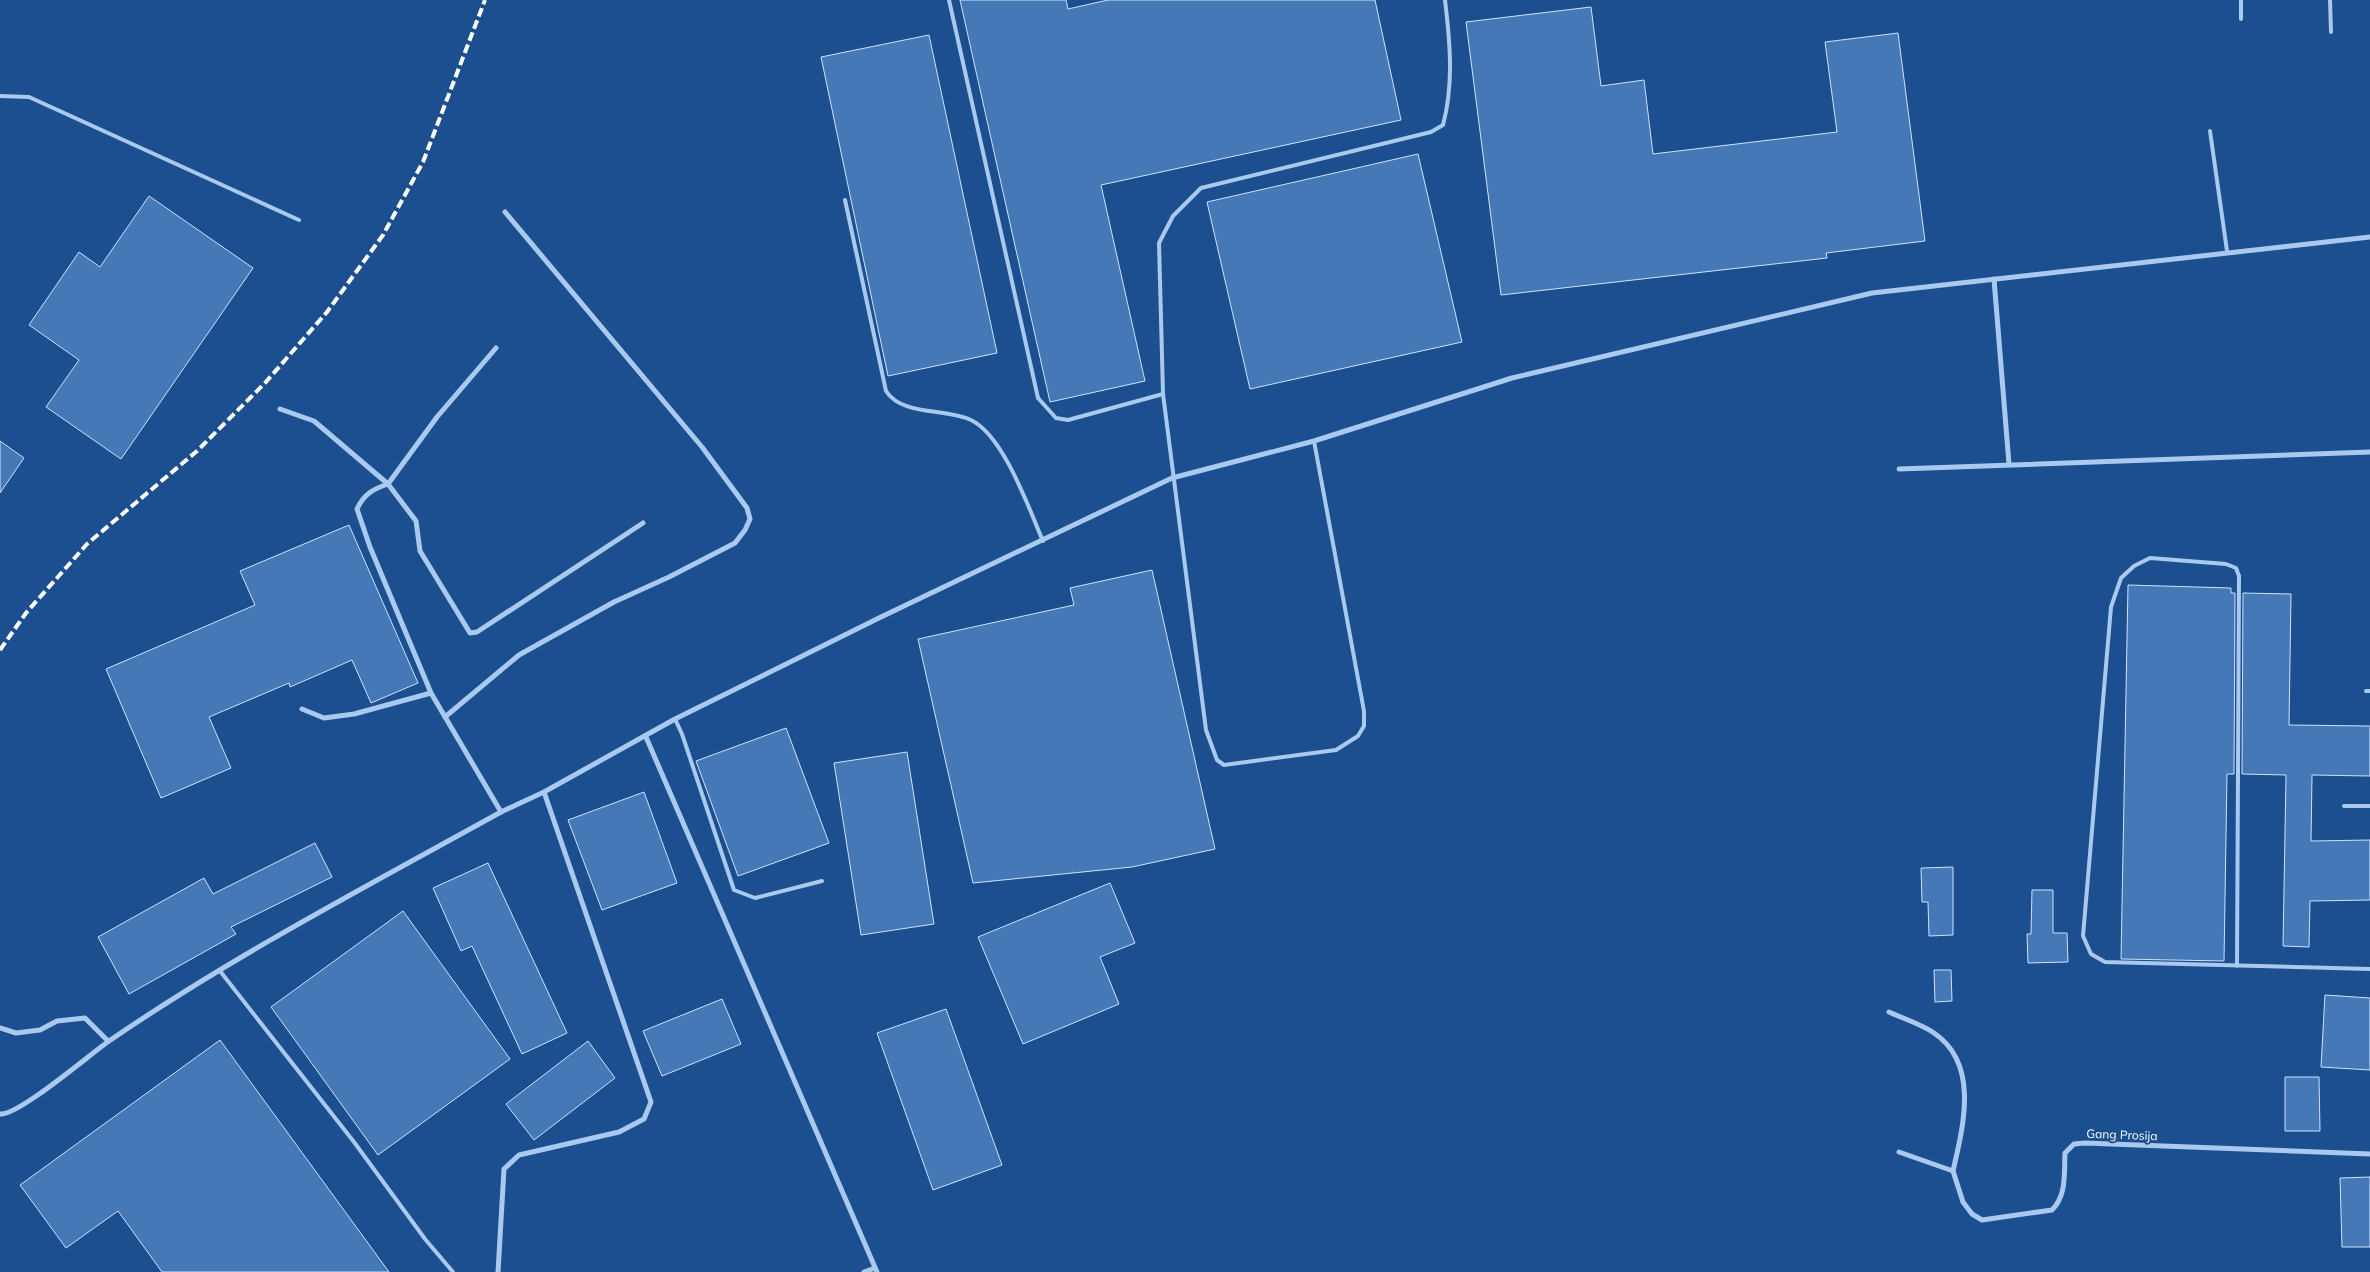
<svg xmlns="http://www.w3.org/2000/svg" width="2370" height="1272" viewBox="0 0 2370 1272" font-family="Mulish,sans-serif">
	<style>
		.building { fill: #4478b7; stroke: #cfe3fa }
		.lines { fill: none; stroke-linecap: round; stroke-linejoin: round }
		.service { stroke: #a9c9ee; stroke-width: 4 }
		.minor { stroke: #a9c9ee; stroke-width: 5 }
		.rail { stroke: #fff; stroke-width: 4; stroke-dasharray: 9 4; stroke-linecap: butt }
		.labels { text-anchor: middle; stroke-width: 4; stroke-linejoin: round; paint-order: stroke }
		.street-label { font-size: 12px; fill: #fff; stroke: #1b4f8f }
	</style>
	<rect width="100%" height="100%" fill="#1b4f8f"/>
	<g class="building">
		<path d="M960,0H1066L1068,9L1108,0H1375L1401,120L1101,185L1145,381L1050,402Z"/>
		<path d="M1591,7L1601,86L1644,80L1653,154L1837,132L1825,42L1898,33L1925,241L1826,253L1827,258L1501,295L1466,22Z"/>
		<path d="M929,35L997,353L888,376L821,57Z"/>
		<path d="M1418,154L1462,342L1250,389L1207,202Z"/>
		<path d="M149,196L253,268L121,459L46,407L79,360L29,325L79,252L100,267Z"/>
		<path d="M0,441L24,458L0,493Z"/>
		<path d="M349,525L418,683L371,703L352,660L290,687L289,683L209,717L231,768L161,798L106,669L255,605L240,571Z"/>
		<path d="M1152,570L1215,849L1132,867L973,883L918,639L1074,605L1070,588Z"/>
		<path d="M2128,585L2231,588V593H2235L2234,774H2227L2224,961L2121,959Z"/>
		<path d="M2243,593L2291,594L2289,725L2370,726V776L2312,775L2311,841L2370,840V900L2310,901L2309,947L2283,946L2286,775L2242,774Z"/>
		<path d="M786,728L829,843L738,876L696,761Z"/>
		<path d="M907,752L934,924L861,935L834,763Z"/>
		<path d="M644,792L677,883L602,910L568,820Z"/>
		<path d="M315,843L332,877L231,927L236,934L129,994L98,937L204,878L213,894Z"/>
		<path d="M488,863L567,1033L522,1054L472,946L461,951L433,888Z"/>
		<path d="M1953,867V935L1929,936L1928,902H1922L1921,868Z"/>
		<path d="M1110,883L1135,943L1100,957L1119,1004L1023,1044L978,937Z"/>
		<path d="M2032,890H2053V933H2067L2068,962L2028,963L2027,934H2031Z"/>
		<path d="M403,911L510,1059L378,1155L271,1007Z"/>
		<path d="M1934,970H1951L1952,1001L1935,1002Z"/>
		<path d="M2325,995L2370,998V1070L2321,1067Z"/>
		<path d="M722,999L741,1044L662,1076L643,1031Z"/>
		<path d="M946,1009L1002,1165L933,1190L877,1033Z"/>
		<path d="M220,1040L389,1272H162L118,1211L66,1248L20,1185Z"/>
		<path d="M588,1041L615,1078L534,1140L506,1104Z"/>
		<path d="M2285,1077H2319L2320,1131H2285Z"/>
		<path d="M2370,1177V1247H2342L2340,1178Z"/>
	</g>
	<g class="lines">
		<g class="service">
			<path d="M949,0L1038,398L1056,418L1068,420L1163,394"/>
			<path d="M2241,0V19"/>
			<path d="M2330,0L2331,32"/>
			<path d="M0,96L29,97L299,220"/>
			<path d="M2210,131L2227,251"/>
			<path d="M845,200L886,391C902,416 945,408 971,420C1004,436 1029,509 1043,541"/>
			<path d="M1314,441L1364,711V726L1358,736L1336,750L1224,765L1217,760L1206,730L1163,394L1159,243L1173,216L1201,188L1431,132L1443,125C1454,84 1450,42 1445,0"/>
			<path d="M2366,691H2370"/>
			<path d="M675,719L682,734L734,890L755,898L822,881"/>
			<path d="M2344,806H2370"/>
			<path d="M2237,966L2239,576L2236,568L2226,564L2150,558L2134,566L2121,578L2111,607L2083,936L2091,954L2105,962L2370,969"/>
			<path d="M220,971L354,1142L425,1239L453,1272"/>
		</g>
		<g class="minor">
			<path d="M1994,279L2009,464"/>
			<path d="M496,348L437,417L388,484C373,489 364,494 357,509L370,547L431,693L501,812"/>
			<path d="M280,409L314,421L388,484L416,521L420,551L470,633L477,632L643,523"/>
			<path d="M1899,469L2370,452"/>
			<path d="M302,709L324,718L354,714L431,693"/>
			<path d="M445,717L519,655L614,602L669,577L735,543L745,530L750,519L747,508L702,447L505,212"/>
			<path d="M646,737L877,1272"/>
			<path d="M1889,1012C1904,1019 1921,1024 1934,1033C1980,1064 1963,1127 1953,1171"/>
			<path d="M0,1028L16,1033L40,1030L57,1021L85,1018L108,1041"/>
			<path d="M0,1114C18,1116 89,1055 109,1041C233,956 369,885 501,812L544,792L675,719L881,617L1172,478L1314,441L1512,378L1872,293L2370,237"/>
			<path d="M1899,1152L1953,1171L1963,1202L1972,1214L1982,1220L2052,1210C2067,1195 2064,1173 2065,1153L2074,1144L2085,1143L2370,1154"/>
			<path d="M498,1272L504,1169L519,1155L619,1132L644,1119L651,1102L544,792"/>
			<path d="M864,1272L875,1268"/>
		</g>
		<path class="rail" d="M0,650L26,613L87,544L197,451L265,383L327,312L383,235L423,162L485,0"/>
	</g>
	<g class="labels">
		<g class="street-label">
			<text transform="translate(2122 1135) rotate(2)" y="4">Gang Prosija</text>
		</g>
	</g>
</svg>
